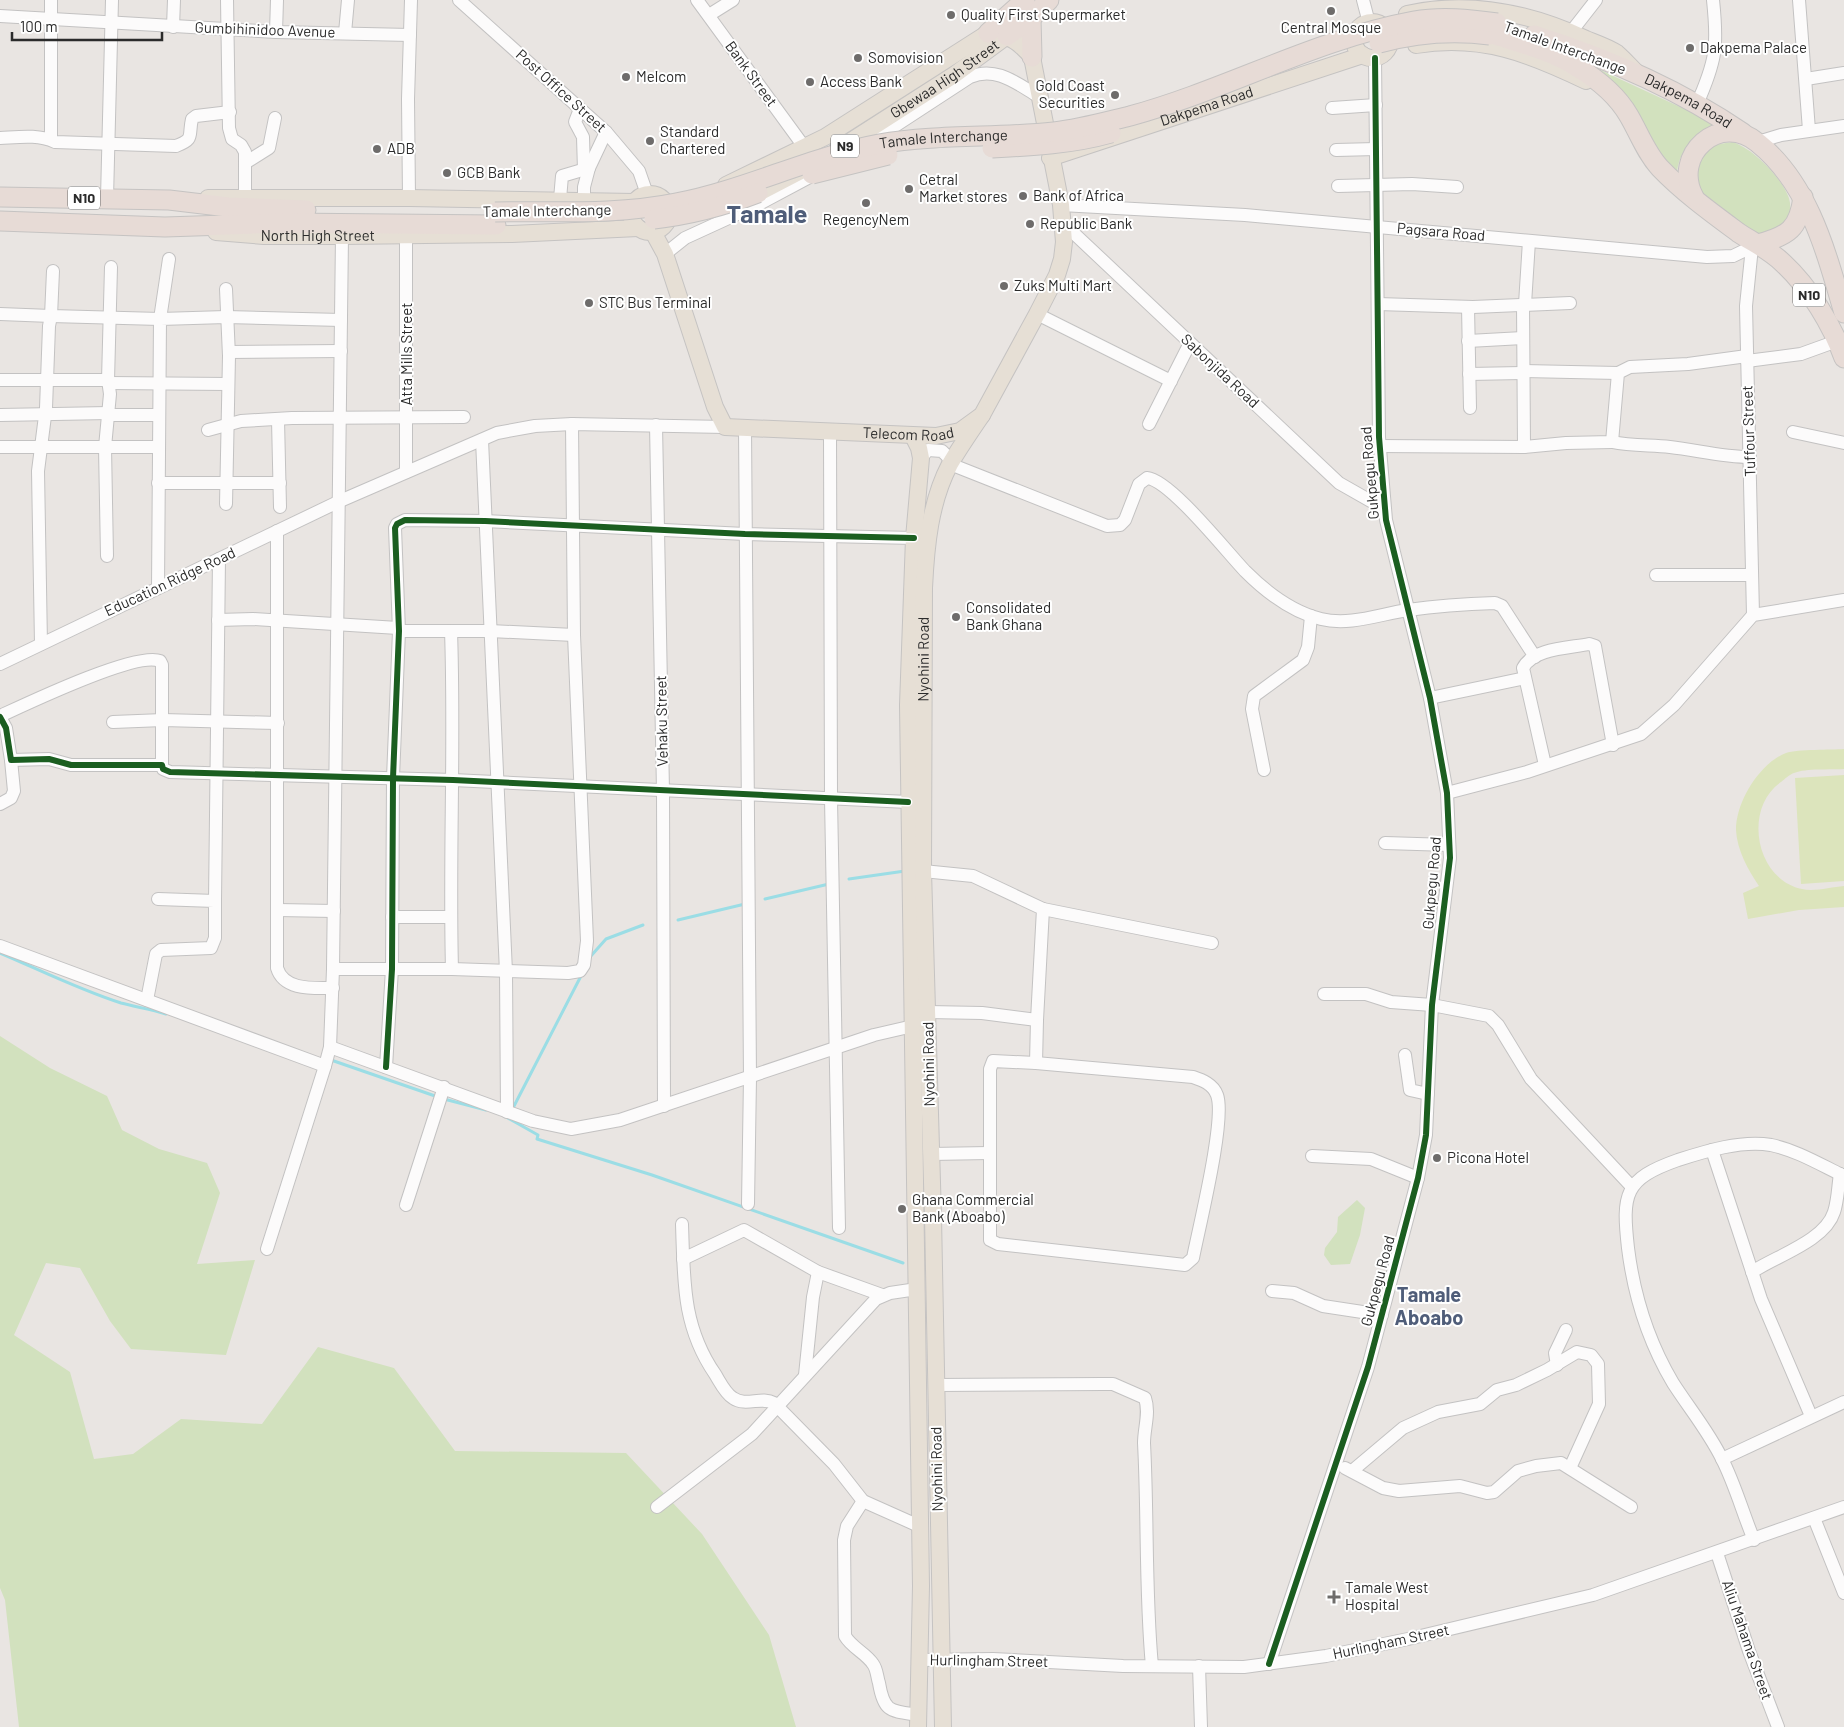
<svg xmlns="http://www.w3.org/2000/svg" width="1844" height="1727" viewBox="0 0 1844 1727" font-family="Barlow,sans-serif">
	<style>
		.green { fill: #d2e1be }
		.pitch { fill: #dce4bc }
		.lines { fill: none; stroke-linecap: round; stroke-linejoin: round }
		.stream { stroke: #9bdde5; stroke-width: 3 }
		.minor-casing { stroke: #c3c2c2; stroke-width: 14 }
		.major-casing { stroke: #c5c3c2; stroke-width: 18 }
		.highway-casing { stroke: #c5c3c2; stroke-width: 21 }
		.minor { stroke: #fcfbfb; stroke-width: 12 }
		.major { stroke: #e6dfd5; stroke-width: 16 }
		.highway { stroke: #e7dbd6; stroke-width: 19 }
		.highway-bridge-casing { stroke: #c5c3c2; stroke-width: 21; stroke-linecap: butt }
		.highway-bridge { stroke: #e7dbd6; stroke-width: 19 }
		.cycleway-casing { stroke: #fff; stroke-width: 9 }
		.cycleway { stroke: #1b5e20; stroke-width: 6 }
		.poi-dot { fill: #6e6c6b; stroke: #fff; stroke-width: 2 }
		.labels { text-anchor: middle; stroke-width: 4; stroke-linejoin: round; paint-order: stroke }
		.shield { fill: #fff; stroke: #6b6b6b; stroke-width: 1 }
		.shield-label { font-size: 14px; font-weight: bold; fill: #2b2b2b }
		.poi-label { font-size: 15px; fill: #2b2b2b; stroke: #fff; text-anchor: start }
		.street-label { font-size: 15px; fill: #2b2b2b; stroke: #fff }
		.district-label { font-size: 20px; font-weight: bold; fill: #4f5d79; stroke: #fff }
		.town-label { font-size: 25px; font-weight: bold; fill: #4f5d79; stroke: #fff }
	</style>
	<rect width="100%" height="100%" fill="#e9e5e2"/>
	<g class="green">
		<path d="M1581,61L1706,119L1719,127C1691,138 1680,146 1676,178Z"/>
		<path d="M1732,142C1752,147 1787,182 1790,203C1791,212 1789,218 1784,226L1756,236L1698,197L1697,162L1714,145Z"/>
		<path d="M0,1036L50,1068L107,1096L122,1130L159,1149L207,1163L220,1193L197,1264L255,1260L226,1355L131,1349L110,1321L80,1268L46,1263L14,1335L70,1372L94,1459L133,1454L181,1419L262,1424L318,1347L394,1368L455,1451L626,1453L702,1534L769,1635L796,1727H19L5,1600L0,1588Z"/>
		<path d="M1357,1200L1365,1208L1360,1235L1350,1264L1331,1265L1324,1255L1325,1248L1337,1232L1338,1217Z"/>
	</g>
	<g class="pitch">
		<path d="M1844,749V769C1831,770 1806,768 1794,773C1790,774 1785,779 1781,782C1743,808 1755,879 1802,889C1814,892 1831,887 1844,886V907L1799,910L1748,919L1743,893L1759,886C1748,870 1737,850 1736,830C1736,801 1760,763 1786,753C1798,749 1831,750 1844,749Z"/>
		<path d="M1844,775V881L1801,884L1795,778Z"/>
	</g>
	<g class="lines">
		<g class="stream">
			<path d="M849,879L905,871"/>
			<path d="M765,899L829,884"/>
			<path d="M678,920L745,904"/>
			<path d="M0,953C40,970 80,990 121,1003C136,1007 151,1009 166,1014"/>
			<path d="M590,957L606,939L643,925"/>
			<path d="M331,1060L438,1097"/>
			<path d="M444,1099L486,1110"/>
			<path d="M513,1108L582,974"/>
			<path d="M506,1117L538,1135L537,1139L652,1175L903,1263"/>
		</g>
		<defs>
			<g id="minor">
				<path d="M227,0L229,128L232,139L241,145L245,152V197"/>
				<path d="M459,0L606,132L639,171L647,194"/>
				<path d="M697,0L805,148"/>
				<path d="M1363,0L1369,23"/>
				<path d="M1799,0L1809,130"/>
				<path d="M709,15L733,0"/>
				<path d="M0,16L276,32L410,35"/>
				<path d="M173,27L174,0"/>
				<path d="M276,32L277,0"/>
				<path d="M1571,32L1596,0"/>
				<path d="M345,33L348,0"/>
				<path d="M1806,79L1844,73"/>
				<path d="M1697,104C1716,61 1718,47 1713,0"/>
				<path d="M1332,108L1376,105"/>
				<path d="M580,109L575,122L583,137L584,170"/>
				<path d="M0,138C19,137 38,134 55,142L176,146C195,139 188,136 192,119L196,116L230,112"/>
				<path d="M51,139V0"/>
				<path d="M1758,142L1781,135L1844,126"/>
				<path d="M869,143L970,77C996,66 1016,83 1038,96"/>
				<path d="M1336,150L1376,149"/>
				<path d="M245,163L269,148L275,118"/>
				<path d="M1338,186L1412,184L1457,187"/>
				<path d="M107,198L112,0"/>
				<path d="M409,198L408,99L411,0"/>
				<path d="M560,199L562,176L589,168L606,132"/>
				<path d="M584,200V187L589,168"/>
				<path d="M1061,205L1245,215L1707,257L1733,256L1758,244"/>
				<path d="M1064,224L1339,483L1383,508"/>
				<path d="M1752,247L1746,306L1753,615"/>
				<path d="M665,254L685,238L757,205L819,172"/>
				<path d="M53,271L51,316L160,319L169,259"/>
				<path d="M226,289L229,356L226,504"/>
				<path d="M1378,304L1473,307L1570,303"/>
				<path d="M1523,304L1524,447"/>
				<path d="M1525,304L1529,241"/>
				<path d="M1468,307L1470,408"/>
				<path d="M0,314L51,316L49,326L46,408L38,471L41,644"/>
				<path d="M1037,314L1171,381"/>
				<path d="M1468,341L1523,338"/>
				<path d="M229,352L341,351"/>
				<path d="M1747,361L1801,354L1837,341"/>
				<path d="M1523,371L1618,373"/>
				<path d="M1469,374L1522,373"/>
				<path d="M0,380H108"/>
				<path d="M108,383L228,384"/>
				<path d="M0,415L109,413"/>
				<path d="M108,415H159"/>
				<path d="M278,420L280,507"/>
				<path d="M1149,424L1190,343"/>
				<path d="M656,425L663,791L664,1106"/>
				<path d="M745,428L750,1078L748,1204"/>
				<path d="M208,430L241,421L292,418L464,417"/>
				<path d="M830,432L831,799L839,1228"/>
				<path d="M1793,432L1844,443"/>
				<path d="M482,440L506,972L507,1112"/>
				<path d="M1612,442C1631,446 1650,445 1670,447C1697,450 1722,457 1750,457"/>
				<path d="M1379,446L1524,447L1566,443L1612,442L1618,373L1630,367L1688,364L1747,356"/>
				<path d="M0,447H158"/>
				<path d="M921,458L928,450L942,451L948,457L950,464L1107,526L1120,525L1125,520L1139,484L1147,478C1170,480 1226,551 1245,571C1266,592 1292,612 1321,619C1350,626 1380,614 1408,610C1437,606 1466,604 1495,603L1502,606L1535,657"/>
				<path d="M406,472V235"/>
				<path d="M158,483H280"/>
				<path d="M277,531V968C284,991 314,988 333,988"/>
				<path d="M107,556L105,447L110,394L108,380L111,267"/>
				<path d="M1656,575H1752"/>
				<path d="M158,588L160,319L226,317L341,320"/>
				<path d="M218,620L253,619L398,628"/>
				<path d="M399,631H490L574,635"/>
				<path d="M451,631C455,744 449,857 452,969"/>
				<path d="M0,664L340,501L497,433L535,426L572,424L725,427"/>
				<path d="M1430,698L1525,678"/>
				<path d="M0,716C26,704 137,651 160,661L162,665V765"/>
				<path d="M0,717L6,728L11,760L49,759L71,765H162L163,769L170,772L453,780L908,802"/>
				<path d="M113,722L163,720L278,723"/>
				<path d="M1545,765L1523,668C1533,648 1570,648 1589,644L1595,646L1613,745"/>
				<path d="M1264,770L1252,709L1254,696L1303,660L1308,647L1311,616"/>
				<path d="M1447,793L1527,772L1641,734L1674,705L1753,615L1844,600"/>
				<path d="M0,804L11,798L14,791L11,760"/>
				<path d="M1385,843L1449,845"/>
				<path d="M923,871L973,876L1043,909L1037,1020L982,1013L928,1012"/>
				<path d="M215,901L219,559"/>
				<path d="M1043,909L1212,943"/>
				<path d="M278,910L334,911"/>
				<path d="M392,917H450"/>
				<path d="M0,946L325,1066"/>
				<path d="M333,969H452L568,973L580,971L584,965L587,941L574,635L572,424"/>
				<path d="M1324,994H1366L1391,1002L1432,1005L1489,1016L1498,1025L1531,1079L1632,1187"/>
				<path d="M147,1000L156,954L161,950L211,948L215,938V901L158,899"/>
				<path d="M330,1047L533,1121L571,1129L620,1120L874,1035L913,1026"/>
				<path d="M1405,1055L1410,1090L1428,1094"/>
				<path d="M993,1061L1036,1063L1193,1077C1202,1080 1213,1084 1217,1095C1226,1119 1199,1227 1193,1258L1185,1265L998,1244L990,1240V1069Z"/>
				<path d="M1036,1063L1037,1020"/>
				<path d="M386,1067L392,969L393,778L399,631L395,528L397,524L405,520L485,521L745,534L914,538"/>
				<path d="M1712,1150L1761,1299L1811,1416"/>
				<path d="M931,1154L989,1153"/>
				<path d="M1312,1156L1371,1159L1418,1178"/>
				<path d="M406,1205L444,1087"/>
				<path d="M682,1224C684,1280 682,1326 715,1374C720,1382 725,1393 733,1398C746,1407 761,1396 774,1403L834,1464L863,1501L919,1526"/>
				<path d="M267,1249L325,1066L330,1047L333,969L342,236"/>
				<path d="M683,1259L744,1230L818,1272L882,1295"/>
				<path d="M1752,1272C1776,1256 1825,1241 1834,1212C1838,1200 1838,1186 1840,1174"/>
				<path d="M1272,1291L1294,1293L1323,1306L1382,1315"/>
				<path d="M1557,1365L1555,1353L1566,1330"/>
				<path d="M805,1375L813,1297L818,1272"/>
				<path d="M936,1385L1103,1384H1113L1145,1398C1150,1413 1144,1428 1144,1443C1148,1518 1145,1592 1152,1666"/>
				<path d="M1722,1459L1844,1402"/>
				<path d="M1345,1468L1383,1488L1399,1491L1460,1486L1487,1493L1494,1492L1518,1471L1536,1466L1561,1463L1631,1507"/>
				<path d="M1352,1471L1403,1428L1438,1412L1480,1404L1497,1390L1516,1385L1547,1370L1577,1352L1591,1355L1598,1364L1599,1404L1570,1468"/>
				<path d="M863,1501L847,1526L844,1540L845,1636C852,1648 866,1653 873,1664C877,1669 877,1677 879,1683C884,1713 891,1711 919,1715"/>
				<path d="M657,1507L752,1434L876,1299L890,1293L917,1289"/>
				<path d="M1814,1518L1844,1593"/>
				<path d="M1754,1540C1743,1514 1735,1484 1722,1459C1709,1432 1689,1408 1673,1383C1648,1341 1634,1296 1628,1248C1622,1194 1624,1179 1678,1160C1706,1151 1741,1140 1771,1145C1796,1150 1821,1165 1844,1176"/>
				<path d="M1717,1553L1749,1651L1778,1727"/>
				<path d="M921,1660L993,1659L1123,1666L1244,1667L1326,1656L1408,1639L1593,1595L1844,1507"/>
				<path d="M1269,1664L1368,1367L1418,1178L1426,1135L1432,1005L1450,858L1447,793L1430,698L1386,520L1379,437L1375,58"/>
				<path d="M1199,1666L1201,1727"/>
			</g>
			<g id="major">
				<path d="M1407,14C1468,0 1530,13 1586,39C1596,43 1608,47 1617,53C1624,59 1630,66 1636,72"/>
				<circle cx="1372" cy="40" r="18"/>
				<path d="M1416,45C1481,34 1530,54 1586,81"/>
				<path id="s1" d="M837,150L954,75L1007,36"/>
				<path id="s2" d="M1050,158L1363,55"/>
				<circle cx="650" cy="213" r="19"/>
				<path d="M208,198H409L634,202"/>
				<path d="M747,199L801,171"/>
				<path id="s3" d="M216,232L264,236H342L512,234L638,228"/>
				<path id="s4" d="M653,232L665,254L715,407L725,427L936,436L960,431L982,415L1037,314L1057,275L1062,259L1064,242L1061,205L1032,57C1017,40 1010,36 988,33L825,137L726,185"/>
				<path d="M913,436L919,448L921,458L914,538L908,705L921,1586L918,1727"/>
				<path id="s5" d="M943,1727L933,1217L923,871L924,588C926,546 930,502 950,464C960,447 971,431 982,415"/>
			</g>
			<g id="highway">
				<path d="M1031,18L1032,57"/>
				<path d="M988,33L1025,0"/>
				<path d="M1495,35C1523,44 1552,51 1577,67C1597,79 1617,95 1629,116C1639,133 1646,153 1660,168C1683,192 1712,213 1739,233C1754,243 1770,250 1783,263C1810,288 1832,325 1844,358"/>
				<path id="s6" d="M1534,35C1607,58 1680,90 1743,133"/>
				<path d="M1007,36L1031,18L1049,0"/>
				<path d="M0,197L169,200L228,207L306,210"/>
				<path d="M1694,197C1671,155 1720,111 1758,143C1809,184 1826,252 1844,313"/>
				<path d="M0,221L165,227L287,223L496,225"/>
				<path d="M1758,244C1788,236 1799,229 1803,197"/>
			</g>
		</defs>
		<use href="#minor" class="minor-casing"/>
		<use href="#major" class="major-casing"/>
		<use href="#highway" class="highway-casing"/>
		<use href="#minor" class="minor"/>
		<use href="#major" class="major"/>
		<use href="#highway" class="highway"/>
		<defs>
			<g id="highway-bridge">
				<path d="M1379,43C1416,33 1452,30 1490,35"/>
				<path d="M992,148C1033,146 1072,144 1111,133"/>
				<path d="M812,174L888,155"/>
				<path id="s7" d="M495,212C555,211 617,215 676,203C745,190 809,157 879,144C937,134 996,138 1054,132C1080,129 1105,122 1130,116C1226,90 1316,39 1414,21C1442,16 1469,19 1497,23"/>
				<path d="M654,219C691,215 724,206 758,193"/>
			</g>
		</defs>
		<use href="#highway-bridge" class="highway-bridge-casing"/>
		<use href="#highway-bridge" class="highway-bridge"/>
		<defs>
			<g id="cycleway">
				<path d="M0,717L6,728L11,760L49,759L71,765H162L163,769L170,772L453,780L908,802"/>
				<path d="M386,1067L392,969L393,778L399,631L395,528L397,524L405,520L485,521L745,534L914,538"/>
				<path d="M1269,1664L1368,1367L1418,1178L1426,1135L1432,1005L1450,858L1447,793L1430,698L1386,520L1379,437L1375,58"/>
			</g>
		</defs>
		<use href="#cycleway" class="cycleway-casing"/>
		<use href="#cycleway" class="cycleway"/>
	</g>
	<g class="poi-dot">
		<circle cx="1331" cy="11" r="5"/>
		<circle cx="951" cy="15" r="5"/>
		<circle cx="1690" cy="48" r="5"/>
		<circle cx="858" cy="58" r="5"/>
		<circle cx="626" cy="77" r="5"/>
		<circle cx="810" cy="82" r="5"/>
		<circle cx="1115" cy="95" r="5"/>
		<circle cx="650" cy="141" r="5"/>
		<circle cx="377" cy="149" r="5"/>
		<circle cx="447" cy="173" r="5"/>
		<circle cx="909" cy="189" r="5"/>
		<circle cx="1023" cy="196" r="5"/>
		<circle cx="866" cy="203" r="5"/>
		<circle cx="1030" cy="224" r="5"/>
		<circle cx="1004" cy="286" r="5"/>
		<circle cx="589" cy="303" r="5"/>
		<circle cx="956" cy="617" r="5"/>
		<circle cx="1437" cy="1158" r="5"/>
		<circle cx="902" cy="1209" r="5"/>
		<path d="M1331.5 1589.5h5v5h5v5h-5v5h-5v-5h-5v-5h5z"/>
	</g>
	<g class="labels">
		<g class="shield">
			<rect x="831" y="134.5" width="28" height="23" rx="4"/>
			<rect x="68" y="186.5" width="32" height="23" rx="4"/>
			<rect x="1793" y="283.5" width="32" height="23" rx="4"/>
		</g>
		<g class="shield-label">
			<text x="845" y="151">N9</text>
			<text x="84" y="203">N10</text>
			<text x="1809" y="300">N10</text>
		</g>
		<g class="poi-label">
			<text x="961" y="20">Quality First Supermarket</text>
			<text x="1331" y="33" text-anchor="middle">Central Mosque</text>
			<text x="1700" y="53">Dakpema Palace</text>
			<text x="868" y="63">Somovision</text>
			<text x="636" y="82">Melcom</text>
			<text x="820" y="87">Access Bank</text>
			<text x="1105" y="91" text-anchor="end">Gold Coast<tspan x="1105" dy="17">Securities</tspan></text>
			<text x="660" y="137">Standard<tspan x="660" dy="17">Chartered</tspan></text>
			<text x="387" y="154">ADB</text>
			<text x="457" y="178">GCB Bank</text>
			<text x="919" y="185">Cetral<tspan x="919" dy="17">Market stores</tspan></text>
			<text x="1033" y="201">Bank of Africa</text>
			<text x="866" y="225" text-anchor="middle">RegencyNem</text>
			<text x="1040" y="229">Republic Bank</text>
			<text x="1014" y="291">Zuks Multi Mart</text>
			<text x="599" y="308">STC Bus Terminal</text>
			<text x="966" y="613">Consolidated<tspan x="966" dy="17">Bank Ghana</tspan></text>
			<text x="1447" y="1163">Picona Hotel</text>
			<text x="912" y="1205">Ghana Commercial<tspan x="912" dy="17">Bank (Aboabo)</tspan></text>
			<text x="1345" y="1593">Tamale West<tspan x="1345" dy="17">Hospital</tspan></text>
		</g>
		<g class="street-label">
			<text transform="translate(265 30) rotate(2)" y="5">Gumbihinidoo Avenue</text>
			<text transform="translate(1565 48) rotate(20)" y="5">Tamale Interchange</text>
			<text transform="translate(751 74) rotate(54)" y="5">Bank Street</text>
			<text dy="5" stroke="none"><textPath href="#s1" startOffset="129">Gbewaa High Street</textPath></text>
			<text transform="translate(561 91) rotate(42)" y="5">Post Office Street</text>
			<text dy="5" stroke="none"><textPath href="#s6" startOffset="168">Dakpema Road</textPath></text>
			<text dy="5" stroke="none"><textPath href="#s2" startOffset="165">Dakpema Road</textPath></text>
			<text dy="5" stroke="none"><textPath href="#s7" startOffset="458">Tamale Interchange</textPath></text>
			<text transform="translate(547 211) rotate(-1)" y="5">Tamale Interchange</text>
			<text transform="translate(1441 232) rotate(5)" y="5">Pagsara Road</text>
			<text dy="5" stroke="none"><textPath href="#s3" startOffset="102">North High Street</textPath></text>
			<text transform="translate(407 354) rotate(-90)" y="5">Atta Mills Street</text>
			<text transform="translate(1220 371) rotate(43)" y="5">Sabonjida Road</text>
			<text transform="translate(1749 431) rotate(-92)" y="5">Tuffour Street</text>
			<text dy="5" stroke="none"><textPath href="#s4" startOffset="392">Telecom Road</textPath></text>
			<text transform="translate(1370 473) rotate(-95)" y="5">Gukpegu Road</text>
			<text transform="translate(170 582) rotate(-25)" y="5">Education Ridge Road</text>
			<text dy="5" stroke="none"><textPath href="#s5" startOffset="1068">Nyohini Road</textPath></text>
			<text transform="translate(662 721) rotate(-91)" y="5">Vehaku Street</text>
			<text transform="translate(1432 883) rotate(-85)" y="5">Gukpegu Road</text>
			<text transform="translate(929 1064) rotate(-91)" y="5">Nyohini Road</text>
			<text transform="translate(1378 1281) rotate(-75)" y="5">Gukpegu Road</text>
			<text transform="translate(937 1469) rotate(-91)" y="5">Nyohini Road</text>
			<text transform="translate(1747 1640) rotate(71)" y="5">Aliu Mahama Street</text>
			<text transform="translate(1391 1642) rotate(-12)" y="5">Hurlingham Street</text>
			<text transform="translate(989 1661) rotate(1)" y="5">Hurlingham Street</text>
		</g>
		<g class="district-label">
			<text x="1429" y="1302">Tamale<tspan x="1429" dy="23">Aboabo</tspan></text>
		</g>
		<g class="town-label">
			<text x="767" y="223">Tamale</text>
		</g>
	</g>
	<path d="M12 32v8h150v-8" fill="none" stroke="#2b2b2b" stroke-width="2.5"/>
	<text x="20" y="32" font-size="15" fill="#2b2b2b" stroke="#ffffff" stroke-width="4" paint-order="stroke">100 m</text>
</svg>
